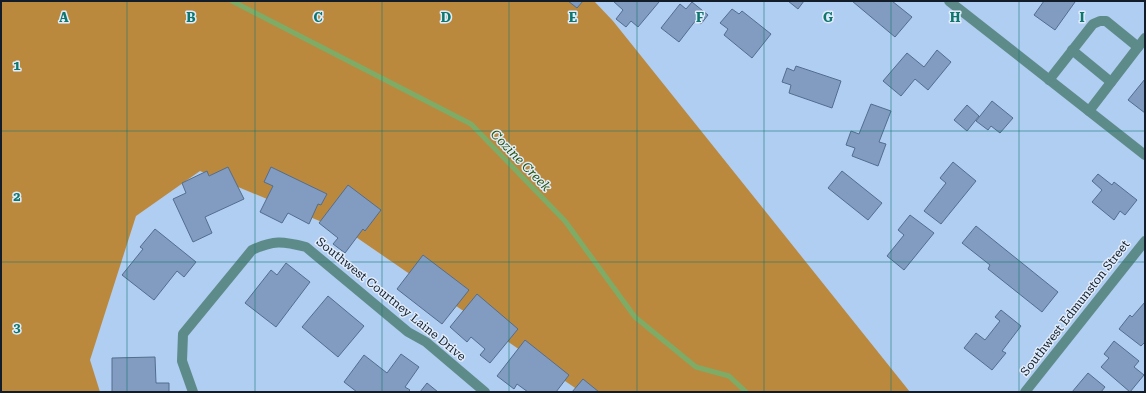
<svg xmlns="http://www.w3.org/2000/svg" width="1146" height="393" viewBox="0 0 1146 393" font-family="'Roboto Serif',serif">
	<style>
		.forest { fill: #ba893e }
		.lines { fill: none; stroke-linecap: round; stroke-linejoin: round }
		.stream { stroke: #7eac66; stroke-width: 5 }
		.building { fill: #819cc0; stroke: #536d8e }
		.minor { stroke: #5d8b8a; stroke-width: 10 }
		.grid { fill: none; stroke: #0f766e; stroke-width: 1; stroke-opacity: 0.55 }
		.labels { text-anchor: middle; stroke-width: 3; stroke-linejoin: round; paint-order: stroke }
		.street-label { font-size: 12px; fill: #131d2a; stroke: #e0ecfb }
		.water-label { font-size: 13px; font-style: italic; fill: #275205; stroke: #e0ecfb }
		.grid-label { font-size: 13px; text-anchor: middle; font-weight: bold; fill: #0f766e; stroke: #e0ecfb; stroke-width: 3; stroke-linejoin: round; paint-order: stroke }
	</style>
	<rect width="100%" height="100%" fill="#b0cdf2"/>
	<path class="forest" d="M1,1H594L613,21L910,392H581L353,235L200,171L136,216L90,360L100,392H1Z"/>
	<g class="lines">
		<path class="stream" d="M232,1L471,124L565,221L635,317L696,367L729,376L746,392"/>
	</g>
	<g class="building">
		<path d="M568,1H583L577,8Z"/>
		<path d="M613,1H659V2L638,27L631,21L626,27L616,19L623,10Z"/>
		<path d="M788,1H804L798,9Z"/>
		<path d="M852,1H892L912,17L895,37Z"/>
		<path d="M1044,1H1074L1075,2L1055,30L1034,15Z"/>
		<path d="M692,2L708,15L701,24L696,20L679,42L661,28L680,4L686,9Z"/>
		<path d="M732,9L739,14L742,11L771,34L752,58L724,35L728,29L720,23Z"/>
		<path d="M937,50L951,62L928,90L915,79L901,96L883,81L907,53L924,67Z"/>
		<path d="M796,66L841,81L832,108L789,93L791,85L782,82L787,68L794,71Z"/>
		<path d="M1145,79V113L1128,100Z"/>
		<path d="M992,101L1013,118L1000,133L991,126L988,130L976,121Z"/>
		<path d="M871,104L891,111L879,142L886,144L878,166L852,156L855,148L846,145L851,131L859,134Z"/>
		<path d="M967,105L979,116L967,131L954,120Z"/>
		<path d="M953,162L976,181L941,224L924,211L946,183L940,178Z"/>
		<path d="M228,167L244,199L205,217L212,233L193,242L173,199L186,193L182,183L207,171L209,176Z"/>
		<path d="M271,167L327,194L321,205L318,204L309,224L288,213L282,223L260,212L273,186L264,182Z"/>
		<path d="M842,171L882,203L868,220L828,188Z"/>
		<path d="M1098,174L1112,185L1114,182L1137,200L1125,215L1120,211L1114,220L1092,202L1102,190L1092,181Z"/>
		<path d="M348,185L381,210L365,231L363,229L345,253L333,244L338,238L319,223Z"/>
		<path d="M910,215L934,233L904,270L887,256L904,235L898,230Z"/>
		<path d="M976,226L1058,292L1042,312L988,269L990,265L962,243Z"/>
		<path d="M155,229L196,262L184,277L177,271L154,300L122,275L143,249L140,247Z"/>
		<path d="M423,255L469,290L442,324L397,289Z"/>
		<path d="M286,263L310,282L276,327L245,303L271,270L277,275Z"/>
		<path d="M477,294L518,329L490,363L480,355L485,349L471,337L467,342L450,327Z"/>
		<path d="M328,296L364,326L338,357L302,327Z"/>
		<path d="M1145,302V342L1141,346L1119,329L1130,315L1132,317Z"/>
		<path d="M1001,310L1021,326L1002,351L1006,353L992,370L964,348L976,333L985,340L1000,321L995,317Z"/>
		<path d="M525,340L569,375L556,392H528L517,384L514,389L497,376Z"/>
		<path d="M1114,341L1139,361L1134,367L1144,375L1130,392L1101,367L1109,358L1104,354Z"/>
		<path d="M401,354L419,367L405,387L410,390L408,392H357L344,382L364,355L387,373Z"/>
		<path d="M155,357L156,383H169V392H112V358Z"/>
		<path d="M1088,373L1105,387L1101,392H1072Z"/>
		<path d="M583,379L599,392H572Z"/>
		<path d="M427,383L438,392H420Z"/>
	</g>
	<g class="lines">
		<g class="minor">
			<path d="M949,1L1145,155"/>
			<path d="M1072,50L1111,82"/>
			<path d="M1049,80L1093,24L1100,21H1106L1138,47"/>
			<path d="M1089,111L1145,38"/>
			<path d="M193,392L182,361L183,334L252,250C274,240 282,241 306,247L408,332L426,342L485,392"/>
			<path d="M1025,392L1145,241"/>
		</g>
	</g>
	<path class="grid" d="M127,1V392M255,1V392M382,1V392M509,1V392M637,1V392M764,1V392M891,1V392M1019,1V392M1,131H1145M1,262H1145"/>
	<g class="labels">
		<g class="street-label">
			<text transform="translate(391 299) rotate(39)" y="4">Southwest Courtney Laine Drive</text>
			<text transform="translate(1075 308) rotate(-52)" y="4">Southwest Edmunston Street</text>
		</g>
		<g class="water-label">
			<text transform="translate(521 160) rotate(46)" y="5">Cozine Creek</text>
		</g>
	</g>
	<g class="grid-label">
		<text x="64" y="22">A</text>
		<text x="191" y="22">B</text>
		<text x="318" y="22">C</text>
		<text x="446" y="22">D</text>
		<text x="573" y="22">E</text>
		<text x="700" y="22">F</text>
		<text x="828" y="22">G</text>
		<text x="955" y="22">H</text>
		<text x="1082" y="22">I</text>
		<text x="17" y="70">1</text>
		<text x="17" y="201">2</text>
		<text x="17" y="332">3</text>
	</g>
	<rect width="1146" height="393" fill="none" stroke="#131d2a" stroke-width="4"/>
</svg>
